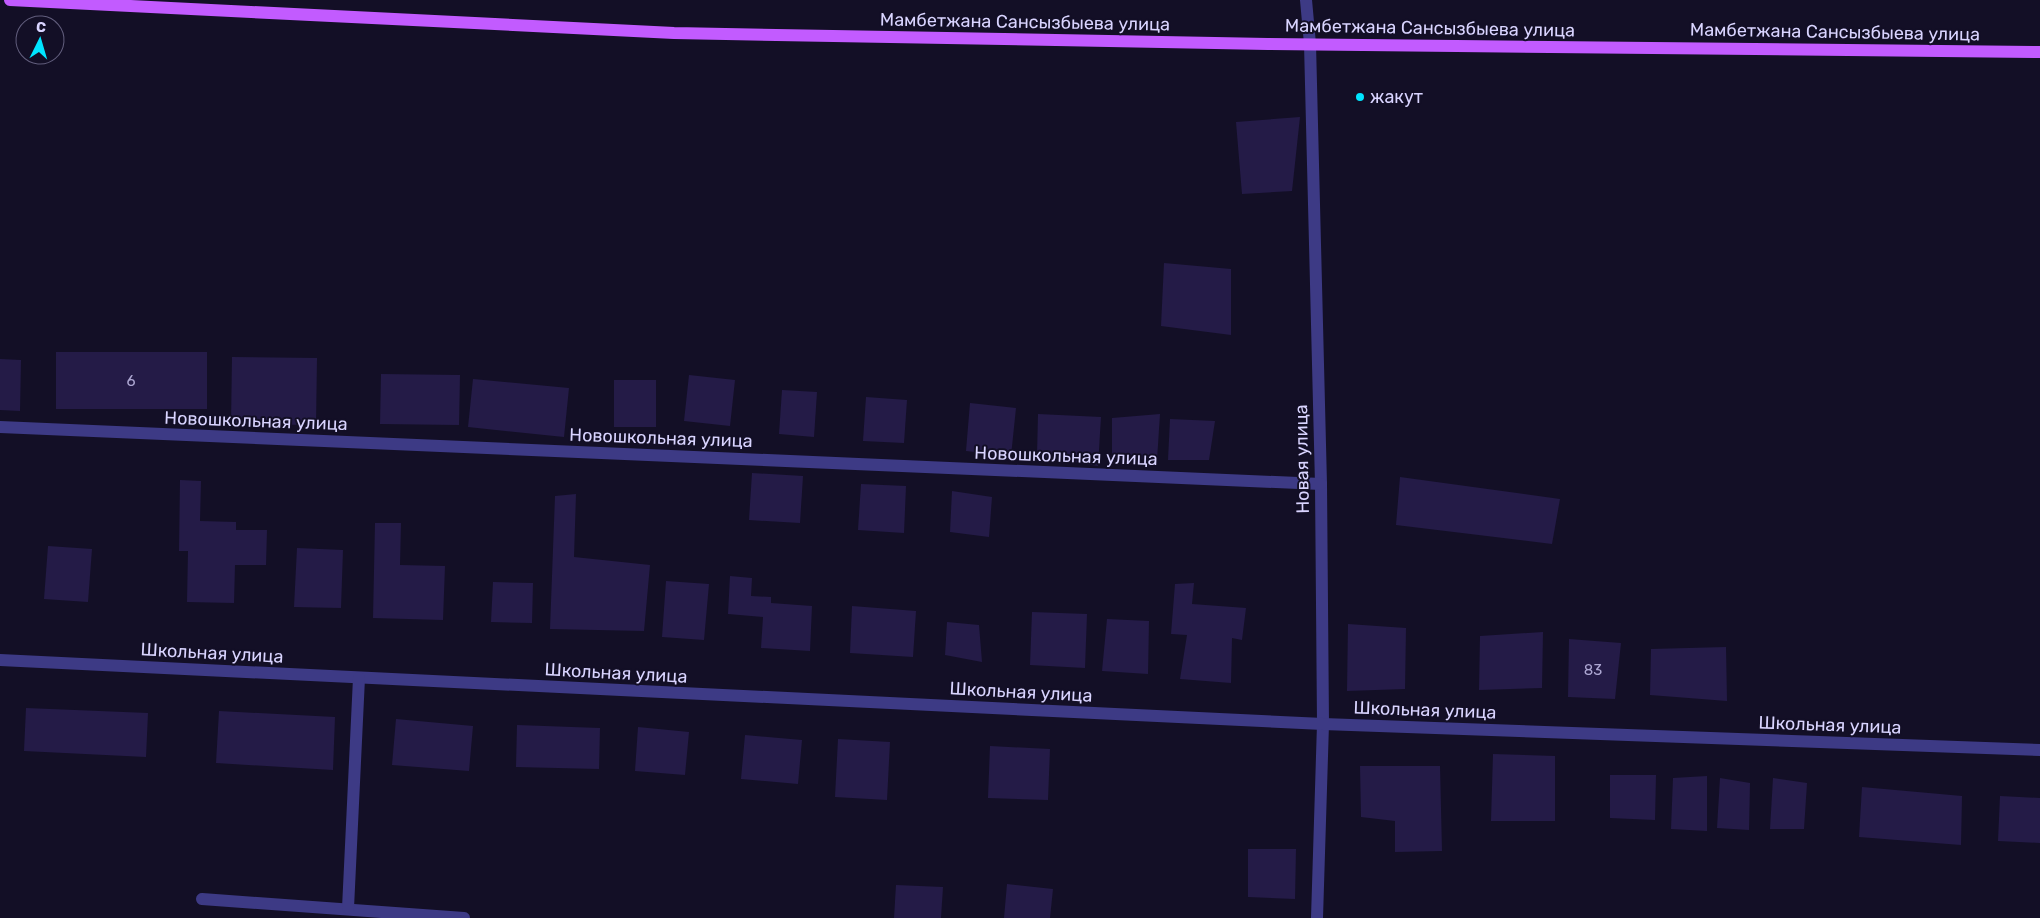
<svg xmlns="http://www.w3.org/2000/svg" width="2040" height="918" viewBox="0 0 2040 918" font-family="Rubik,sans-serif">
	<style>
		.building { fill: #241b47 }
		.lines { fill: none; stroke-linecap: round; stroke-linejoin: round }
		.minor { stroke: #3d3a85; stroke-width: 12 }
		.major { stroke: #c25bff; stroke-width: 12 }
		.poi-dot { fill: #00e5ff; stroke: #130f26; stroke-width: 2 }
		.labels { text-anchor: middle; stroke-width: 4; stroke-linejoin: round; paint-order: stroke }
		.number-label { font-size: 15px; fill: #aca6d1 }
		.street-label { font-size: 18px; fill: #d9d4ff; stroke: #130f26 }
		.poi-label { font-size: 18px; fill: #d9d4ff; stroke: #130f26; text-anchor: start }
	</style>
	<rect width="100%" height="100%" fill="#130f26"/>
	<g class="building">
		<path d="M1300,117L1292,191L1242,194L1236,122Z"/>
		<path d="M1164,263L1231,269V335L1161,326Z"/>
		<rect x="56" y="352" width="151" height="57"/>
		<path d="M232,357L317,358L316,425L231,424Z"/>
		<path d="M0,359L21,360L20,411L0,410Z"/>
		<path d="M381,374L460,375L459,425L380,424Z"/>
		<path d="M689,375L735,380L730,426L684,421Z"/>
		<path d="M473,379L569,388L564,437L468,427Z"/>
		<rect x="614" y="380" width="42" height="47"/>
		<path d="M782,390L817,392L814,437L779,434Z"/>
		<path d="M866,397L907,400L904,443L863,441Z"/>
		<path d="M970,403L1016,408L1011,456L966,451Z"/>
		<path d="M1038,414L1101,417L1098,466L1037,456Z"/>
		<path d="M1160,414L1157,460L1112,459V418Z"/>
		<path d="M1170,419L1215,421L1209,460H1168Z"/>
		<path d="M752,473L803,476L800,523L749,520Z"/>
		<path d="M1400,477L1560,499L1552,544L1396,525Z"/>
		<path d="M180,480L201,481L200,521L236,522V530H267L266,565H235L234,603L187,602L188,551H179Z"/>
		<path d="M861,484L906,486L904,533L858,530Z"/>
		<path d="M952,491L992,497L989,537L950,532Z"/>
		<path d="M576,494L574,557L650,565L644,631L550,629L555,496Z"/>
		<path d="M375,523H401L400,565L445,566L443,620L373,618Z"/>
		<path d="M48,546L92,549L88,602L44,599Z"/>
		<path d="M297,548L343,550L341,608L294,607Z"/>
		<path d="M730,576L752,578L751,596L771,597V603L812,606L810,651L761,648L763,617L728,614Z"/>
		<path d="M666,581L709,584L704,640L662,637Z"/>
		<path d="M493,582L533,583L532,623L491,622Z"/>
		<path d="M1194,583L1192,604L1246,608L1242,640L1232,638L1231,683L1180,679L1187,635L1171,634L1175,584Z"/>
		<path d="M852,606L916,611L913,657L850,653Z"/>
		<path d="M1032,612L1087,614L1085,668L1030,665Z"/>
		<path d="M1107,619L1149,621L1148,674L1102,671Z"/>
		<path d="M947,622L979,625L982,662L945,655Z"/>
		<path d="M1348,624L1406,628L1405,689L1347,691Z"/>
		<path d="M1543,632L1542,688L1479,690L1480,636Z"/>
		<path d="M1569,639L1621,643L1615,699L1568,697Z"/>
		<path d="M1726,647L1727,701L1650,695L1651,649Z"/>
		<path d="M26,708L148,713L146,757L24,751Z"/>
		<path d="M219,711L335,717L333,770L216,763Z"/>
		<path d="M396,719L473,726L469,771L392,765Z"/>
		<path d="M517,725L600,728L599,769L516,767Z"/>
		<path d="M638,727L689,732L685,775L635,771Z"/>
		<path d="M745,735L802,740L798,784L741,779Z"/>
		<path d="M838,739L890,742L887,800L835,797Z"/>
		<path d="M990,746L1050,749L1048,800L988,798Z"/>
		<path d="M1493,754L1555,756V821H1491Z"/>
		<path d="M1360,766H1440L1442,851L1395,852V821L1361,817Z"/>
		<path d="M1610,775H1656L1655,820L1610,818Z"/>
		<path d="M1707,776V831L1671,829L1673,778Z"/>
		<path d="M1720,778L1750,783L1749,830L1717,828Z"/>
		<path d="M1773,778L1807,783L1804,829H1770Z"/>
		<path d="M1862,787L1962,796L1961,845L1859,837Z"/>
		<path d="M2000,796L2040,798V843L1998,841Z"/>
		<path d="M1248,849H1296L1295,899L1248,897Z"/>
		<path d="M1007,884L1053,889L1050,918H1004Z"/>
		<path d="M896,885L943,887L941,918H894Z"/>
	</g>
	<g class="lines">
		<g class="minor">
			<path d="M1306,0L1310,44L1321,484L1323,724L1317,918"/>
			<path d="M0,427L1321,484"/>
			<path d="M0,660L1323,724L2040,750"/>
			<path d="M202,899L464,918"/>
			<path d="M348,908L359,678"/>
		</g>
		<path class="major" d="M10,0L674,33L1268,44L2040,52"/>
	</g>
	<circle class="poi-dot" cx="1360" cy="97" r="5"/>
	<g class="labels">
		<g class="number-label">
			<text x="131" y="386">6</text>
			<text x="1593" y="675">83</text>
		</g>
		<g class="street-label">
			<text transform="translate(1025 22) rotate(1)" y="6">Мамбетжана Сансызбыева улица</text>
			<text transform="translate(1430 28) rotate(1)" y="6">Мамбетжана Сансызбыева улица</text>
			<text transform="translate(1835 32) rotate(1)" y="6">Мамбетжана Сансызбыева улица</text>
			<text transform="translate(256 421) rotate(2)" y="6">Новошкольная улица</text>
			<text transform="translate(661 438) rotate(2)" y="6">Новошкольная улица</text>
			<text transform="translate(1066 456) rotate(2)" y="6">Новошкольная улица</text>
			<text transform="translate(1302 459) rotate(-91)" y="6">Новая улица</text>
			<text transform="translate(212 653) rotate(3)" y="6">Школьная улица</text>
			<text transform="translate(616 673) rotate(3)" y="6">Школьная улица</text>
			<text transform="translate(1021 692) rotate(3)" y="6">Школьная улица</text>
			<text transform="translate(1425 710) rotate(2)" y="6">Школьная улица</text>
			<text transform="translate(1830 725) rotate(2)" y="6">Школьная улица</text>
		</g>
		<g class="poi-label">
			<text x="1370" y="103">жакут</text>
		</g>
	</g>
	<g transform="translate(40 40) rotate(5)"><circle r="24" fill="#130f26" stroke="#625e7d"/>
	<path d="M0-4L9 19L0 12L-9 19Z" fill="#00e5ff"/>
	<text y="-8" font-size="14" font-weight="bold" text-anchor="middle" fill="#d9d4ff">С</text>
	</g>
</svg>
